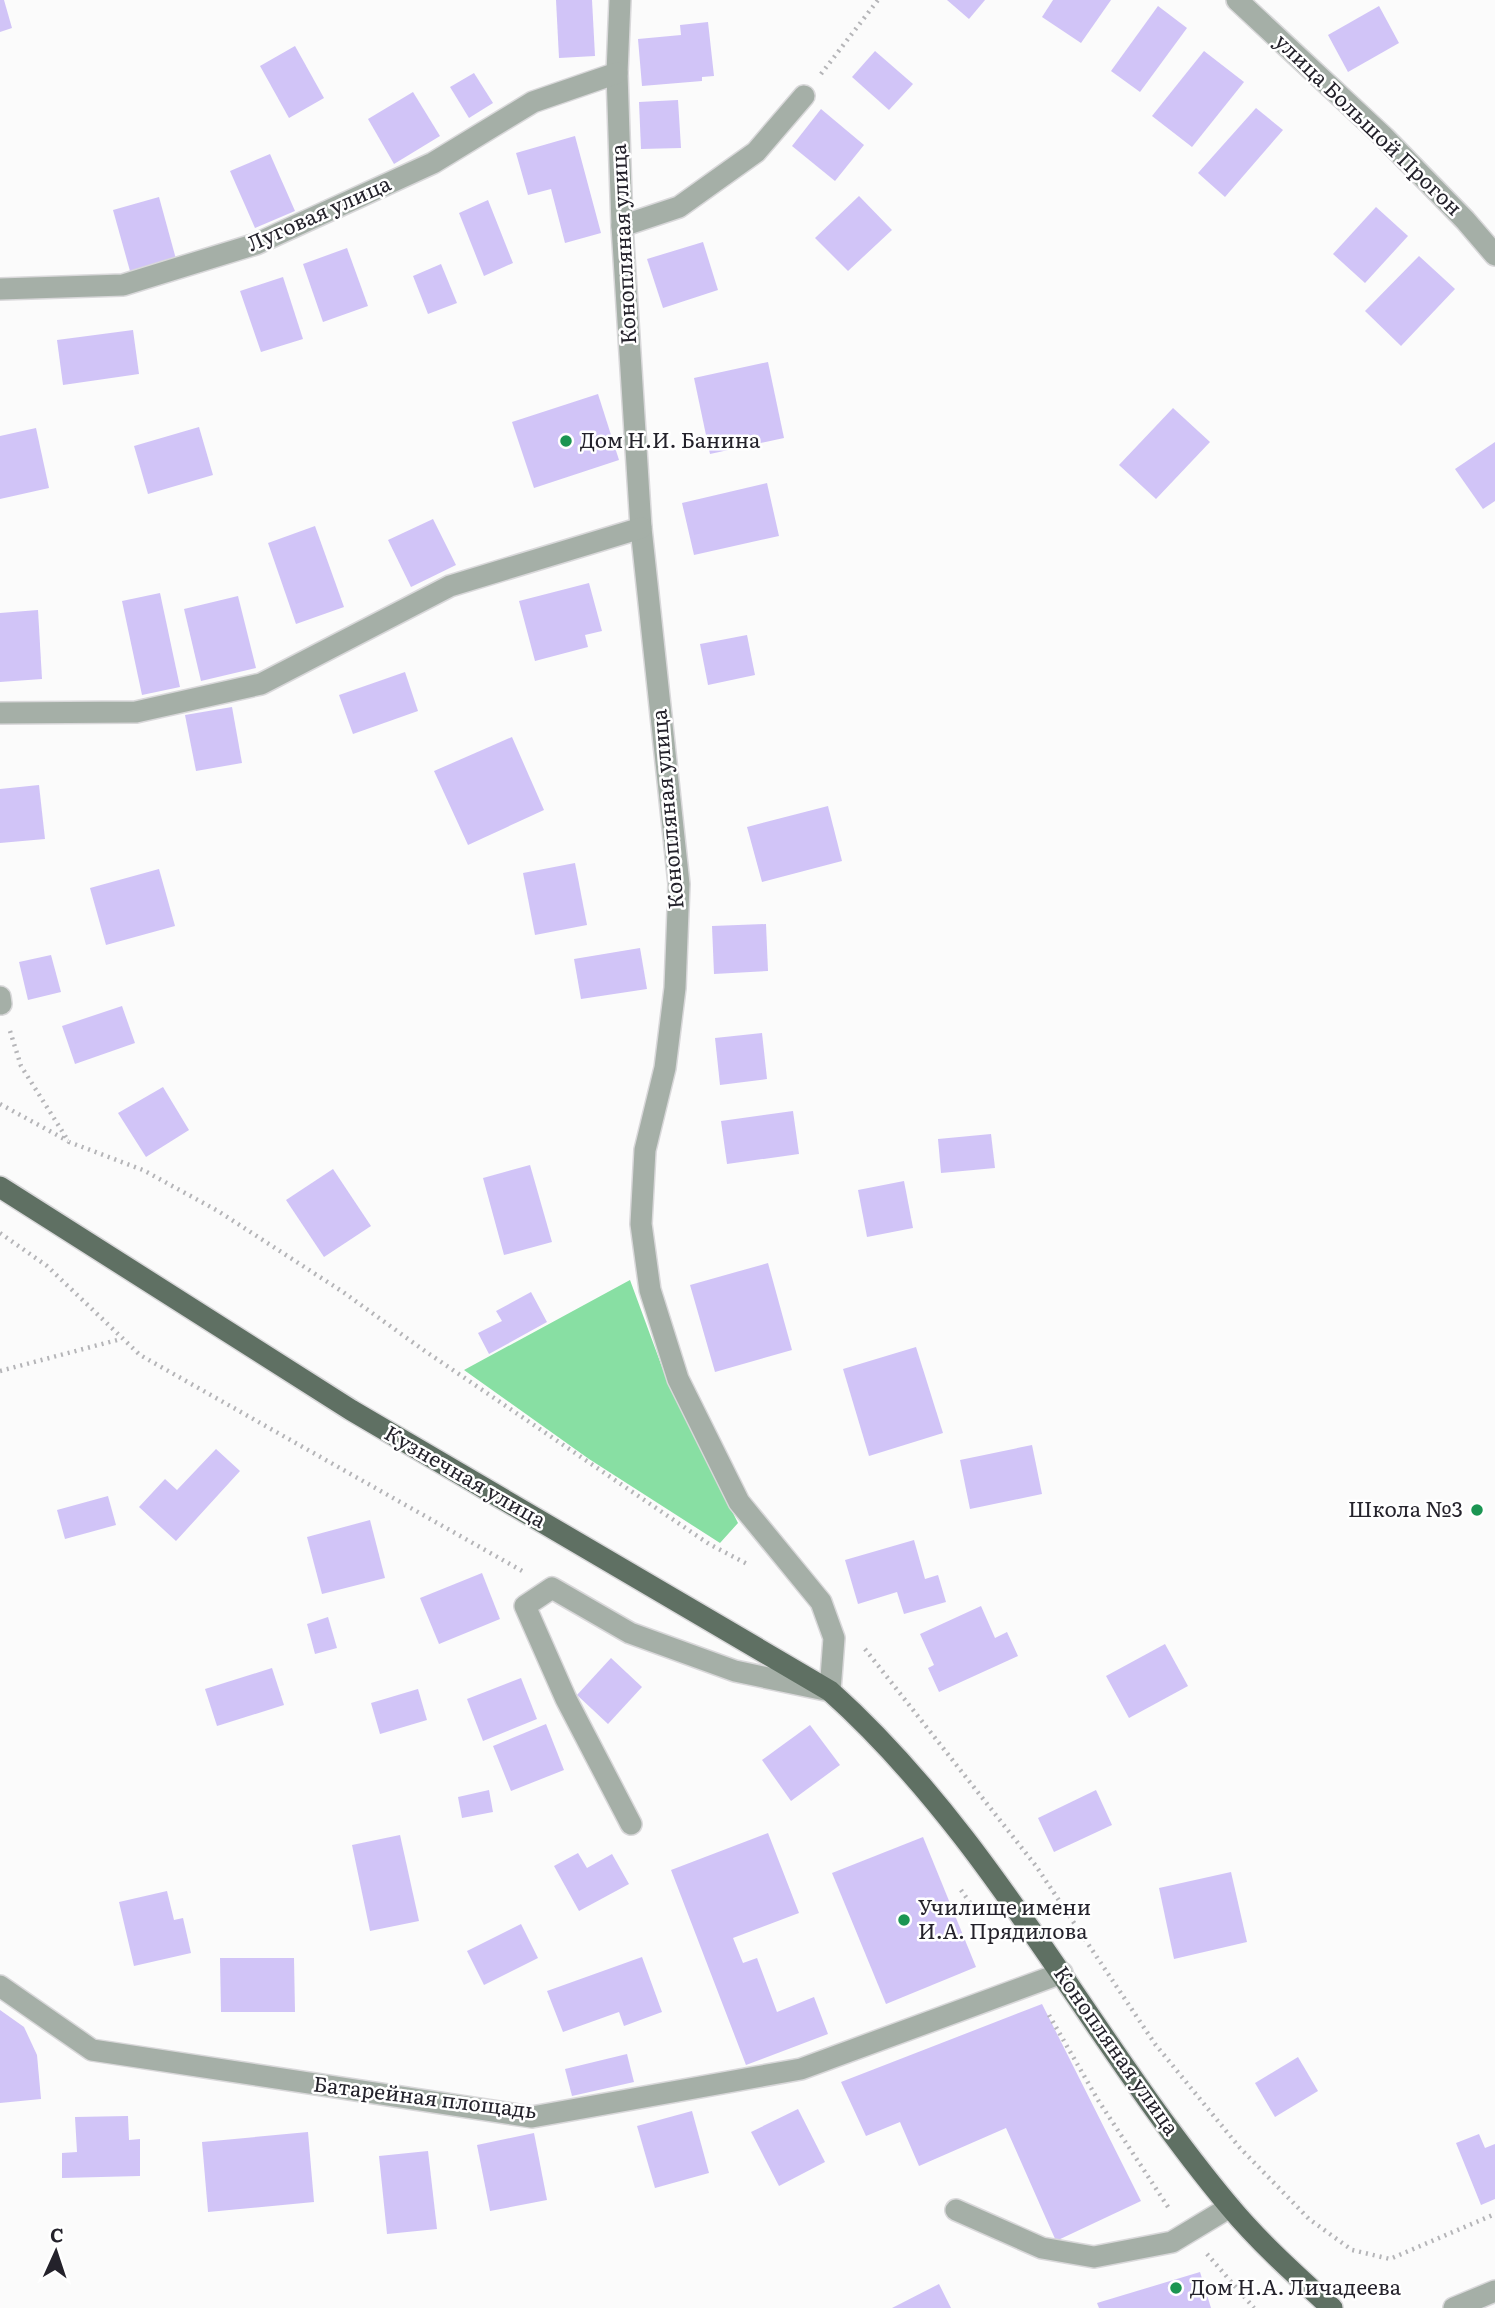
<svg xmlns="http://www.w3.org/2000/svg" width="1495" height="2308" viewBox="0 0 1495 2308" font-family="Literata,serif">
	<style>
		.forest { fill: #88dfa3 }
		.building { fill: #d1c4f7 }
		.lines { fill: none; stroke-linecap: round; stroke-linejoin: round }
		.minor-casing { stroke: #d9d8da; stroke-width: 24 }
		.major-casing { stroke: #d9d8da; stroke-width: 24 }
		.path { stroke: #b5b5b8; stroke-width: 4.5; stroke-dasharray: 2 5; stroke-linecap: butt }
		.minor { stroke: #a5afa7; stroke-width: 21 }
		.major { stroke: #5f7063; stroke-width: 21 }
		.poi-dot { fill: #1b9552; stroke: #fff; stroke-width: 2.5 }
		.labels { text-anchor: middle; stroke-width: 5; stroke-linejoin: round; paint-order: stroke }
		.street-label { font-size: 21px; fill: #24222b; stroke: #fff }
		.poi-label { font-size: 21px; fill: #24222b; stroke: #fff; text-anchor: start }
	</style>
	<rect width="100%" height="100%" fill="#fbfbfb"/>
	<path class="forest" d="M630,1280L669,1386L738,1523L720,1543L589,1459L464,1370Z"/>
	<g class="building">
		<path d="M0,0H4L12,28L0,32Z"/>
		<path d="M556,0H592L595,56L559,58Z"/>
		<path d="M947,0H985L969,19Z"/>
		<path d="M1053,0H1111L1081,43L1042,17Z"/>
		<path d="M1158,6L1187,28L1140,92L1111,71Z"/>
		<path d="M1379,6L1399,43L1348,72L1328,35Z"/>
		<path d="M708,22L714,76L702,77V81L642,86L638,39L681,35L680,25Z"/>
		<path d="M295,46L324,98L289,118L260,66Z"/>
		<path d="M875,51L913,84L889,110L852,77Z"/>
		<path d="M1204,51L1244,82L1192,147L1152,116Z"/>
		<path d="M474,73L493,103L469,118L450,87Z"/>
		<path d="M413,92L440,136L394,164L368,119Z"/>
		<path d="M678,100L681,148L641,149L639,102Z"/>
		<path d="M1256,108L1283,130L1225,197L1198,173Z"/>
		<path d="M821,109L864,145L835,181L792,146Z"/>
		<path d="M575,136L601,233L565,243L551,189L528,195L516,153Z"/>
		<path d="M270,154L295,211L255,228L230,171Z"/>
		<path d="M859,196L892,230L848,271L815,238Z"/>
		<path d="M159,197L176,259L130,271L113,210Z"/>
		<path d="M488,200L513,263L484,276L459,213Z"/>
		<path d="M1376,207L1408,236L1365,283L1333,254Z"/>
		<path d="M703,242L718,290L663,308L647,259Z"/>
		<path d="M347,248L368,306L323,322L303,264Z"/>
		<path d="M1419,256L1455,289L1401,346L1365,311Z"/>
		<path d="M441,264L457,303L428,314L413,276Z"/>
		<path d="M283,277L303,339L261,352L240,291Z"/>
		<path d="M133,330L139,374L63,385L57,340Z"/>
		<path d="M768,362L784,438L710,454L694,378Z"/>
		<path d="M598,394L619,460L534,488L512,422Z"/>
		<path d="M1173,408L1210,442L1156,499L1119,465Z"/>
		<path d="M199,427L213,475L148,494L134,446Z"/>
		<path d="M36,428L49,488L0,499V436Z"/>
		<path d="M1495,442V501L1483,509L1455,469Z"/>
		<path d="M767,483L779,536L694,555L682,503Z"/>
		<path d="M433,519L456,565L411,587L388,540Z"/>
		<path d="M315,526L344,607L296,624L268,543Z"/>
		<path d="M589,583L602,631L585,635L588,647L535,661L519,601Z"/>
		<path d="M160,593L180,687L142,695L122,601Z"/>
		<path d="M238,596L256,668L201,681L184,609Z"/>
		<path d="M38,610L42,679L0,682V613Z"/>
		<path d="M747,635L755,675L708,685L700,644Z"/>
		<path d="M405,672L418,711L353,734L339,695Z"/>
		<path d="M232,707L242,763L196,771L185,715Z"/>
		<path d="M512,737L544,810L468,845L434,771Z"/>
		<path d="M39,785L45,839L0,843V789Z"/>
		<path d="M828,806L842,861L762,882L747,827Z"/>
		<path d="M575,863L587,925L535,935L523,873Z"/>
		<path d="M159,869L175,926L106,945L90,888Z"/>
		<path d="M766,924L768,971L714,974L712,926Z"/>
		<path d="M640,948L647,989L581,999L574,959Z"/>
		<path d="M51,955L61,992L28,1000L19,962Z"/>
		<path d="M122,1006L135,1043L75,1064L62,1026Z"/>
		<path d="M762,1033L767,1079L720,1085L715,1038Z"/>
		<path d="M163,1087L189,1130L146,1157L118,1113Z"/>
		<path d="M793,1111L799,1154L727,1164L721,1121Z"/>
		<path d="M991,1134L995,1168L941,1173L938,1139Z"/>
		<path d="M530,1165L552,1242L504,1255L483,1178Z"/>
		<path d="M333,1169L371,1226L324,1257L286,1200Z"/>
		<path d="M904,1181L913,1228L867,1237L858,1190Z"/>
		<path d="M768,1263L792,1350L715,1372L690,1285Z"/>
		<path d="M531,1292L547,1322L489,1354L478,1333L502,1321L496,1311Z"/>
		<path d="M916,1347L943,1433L869,1456L843,1369Z"/>
		<path d="M1032,1445L1042,1494L970,1509L960,1460Z"/>
		<path d="M216,1449L240,1471L176,1541L139,1507L165,1479L177,1490Z"/>
		<path d="M108,1496L116,1525L65,1539L57,1510Z"/>
		<path d="M370,1520L385,1578L322,1594L307,1537Z"/>
		<path d="M914,1540L925,1579L938,1575L946,1602L904,1614L897,1592L858,1604L845,1560Z"/>
		<path d="M482,1573L500,1619L439,1644L420,1598Z"/>
		<path d="M981,1606L995,1638L1007,1632L1018,1656L939,1692L928,1668L934,1665L920,1634Z"/>
		<path d="M328,1617L337,1648L315,1654L307,1624Z"/>
		<path d="M1165,1644L1188,1686L1129,1718L1106,1676Z"/>
		<path d="M611,1658L642,1687L608,1724L577,1695Z"/>
		<path d="M272,1668L284,1705L217,1726L205,1689Z"/>
		<path d="M521,1678L537,1719L483,1741L467,1699Z"/>
		<path d="M418,1689L427,1720L380,1734L371,1703Z"/>
		<path d="M546,1724L564,1770L511,1791L493,1746Z"/>
		<path d="M810,1725L840,1765L791,1801L762,1760Z"/>
		<path d="M489,1790L493,1812L462,1818L458,1797Z"/>
		<path d="M1096,1790L1112,1825L1054,1852L1038,1818Z"/>
		<path d="M768,1833L799,1913L733,1938L743,1963L757,1958L777,2012L814,1997L828,2034L746,2065L671,1870Z"/>
		<path d="M400,1835L419,1921L370,1931L352,1845Z"/>
		<path d="M923,1837L976,1967L886,2004L832,1873Z"/>
		<path d="M578,1853L587,1868L612,1854L629,1884L579,1911L554,1866Z"/>
		<path d="M1231,1872L1247,1942L1174,1959L1159,1888Z"/>
		<path d="M167,1891L174,1920L183,1918L191,1953L134,1966L119,1902Z"/>
		<path d="M521,1924L538,1958L484,1985L467,1951Z"/>
		<path d="M642,1957L662,2012L624,2026L619,2012L563,2032L547,1991Z"/>
		<path d="M220,1958H294L295,2012H221Z"/>
		<path d="M1042,2004L1141,2201L1056,2241L1006,2128L919,2166L900,2122L866,2136L841,2082Z"/>
		<path d="M0,2010L24,2027L37,2055L41,2099L0,2103Z"/>
		<path d="M627,2054L634,2082L572,2096L565,2069Z"/>
		<path d="M1298,2057L1318,2091L1275,2117L1255,2083Z"/>
		<path d="M798,2109L825,2162L779,2186L751,2132Z"/>
		<path d="M692,2111L709,2173L655,2188L637,2126Z"/>
		<path d="M128,2116L129,2140L140,2139V2176L62,2178V2153L77,2152L75,2117Z"/>
		<path d="M308,2132L314,2202L208,2212L202,2142Z"/>
		<path d="M534,2133L547,2200L490,2211L477,2145Z"/>
		<path d="M1479,2134L1485,2148L1495,2144V2199L1481,2205L1456,2143Z"/>
		<path d="M428,2151L437,2229L387,2234L379,2156Z"/>
		<path d="M1200,2272L1211,2308H1099L1097,2303Z"/>
		<path d="M939,2284L951,2308H892Z"/>
	</g>
	<g class="lines">
		<defs>
			<g id="minor">
				<path d="M620,0L617,73L622,226L641,528L679,884L675,988L665,1068L645,1150L641,1224L650,1290L678,1379L739,1502L821,1602L834,1638L830,1691L735,1671L630,1633L552,1588L525,1606L566,1699L631,1824"/>
				<path d="M1237,0L1384,137L1465,220L1495,255"/>
				<path d="M622,226L679,207L756,152L804,96"/>
				<path d="M0,289L123,285L256,244L433,163L533,102L617,73"/>
				<path d="M0,713L136,712L261,684L450,586L641,528"/>
				<path d="M0,997L1,1004"/>
				<path d="M0,1986L92,2050L532,2117L801,2069L1062,1973"/>
				<path d="M956,2210L1042,2248L1094,2257L1172,2242L1230,2207"/>
				<path d="M1454,2308L1495,2291"/>
			</g>
			<path id="major" d="M0,1187L351,1410L830,1691C994,1838 1090,2040 1230,2207C1261,2244 1297,2276 1332,2308"/>
		</defs>
		<use href="#minor" class="minor-casing"/>
		<use href="#major" class="major-casing"/>
		<g class="path">
			<path d="M821,74L878,0"/>
			<path d="M10,1031L21,1066L69,1142L143,1170L218,1211L343,1292L422,1349L709,1544L749,1565"/>
			<path d="M0,1104L68,1141"/>
			<path d="M0,1233L47,1266L140,1355L524,1572"/>
			<path d="M0,1371L121,1339"/>
			<path d="M865,1649L1036,1866L1155,2044L1240,2148L1309,2219L1352,2250L1390,2259L1495,2214"/>
			<path d="M961,1890L976,1911"/>
			<path d="M1049,2015L1098,2100L1170,2210"/>
			<path d="M1207,2254L1254,2308"/>
		</g>
		<use href="#minor" class="minor"/>
		<use href="#major" class="major"/>
	</g>
	<g class="poi-dot">
		<circle cx="566" cy="441" r="7"/>
		<circle cx="1477" cy="1510" r="7"/>
		<circle cx="904" cy="1920" r="7"/>
		<circle cx="1176" cy="2288" r="7"/>
	</g>
	<g class="labels">
		<g class="street-label">
			<text transform="translate(1368 125) rotate(44)" y="7">улица Большой Прогон</text>
			<text transform="translate(319 214) rotate(-24)" y="7">Луговая улица</text>
			<text transform="translate(624 244) rotate(-93)" y="7">Конопляная улица</text>
			<text transform="translate(668 809) rotate(-95)" y="7">Конопляная улица</text>
			<text transform="translate(465 1477) rotate(30)" y="7">Кузнечная улица</text>
			<text transform="translate(1116 2051) rotate(55)" y="7">Конопляная улица</text>
			<text transform="translate(425 2098) rotate(7)" y="7">Батарейная площадь</text>
		</g>
		<g class="poi-label">
			<text x="580" y="448">Дом Н.И. Банина</text>
			<text x="1463" y="1517" text-anchor="end">Школа №3</text>
			<text x="918" y="1915">Училище имени<tspan x="918" dy="24">И.А. Прядилова</tspan></text>
			<text x="1190" y="2295">Дом Н.А. Личадеева</text>
		</g>
	</g>
	<g transform="translate(56 2252) rotate(3)" stroke="#ffffff" stroke-width="5" paint-order="stroke">
	<path d="M0-5L12 26L0 18L-12 26Z" fill="#24222b"/>
	<text y="-10" font-size="19" font-weight="bold" text-anchor="middle" fill="#24222b">С</text>
	</g>
</svg>
